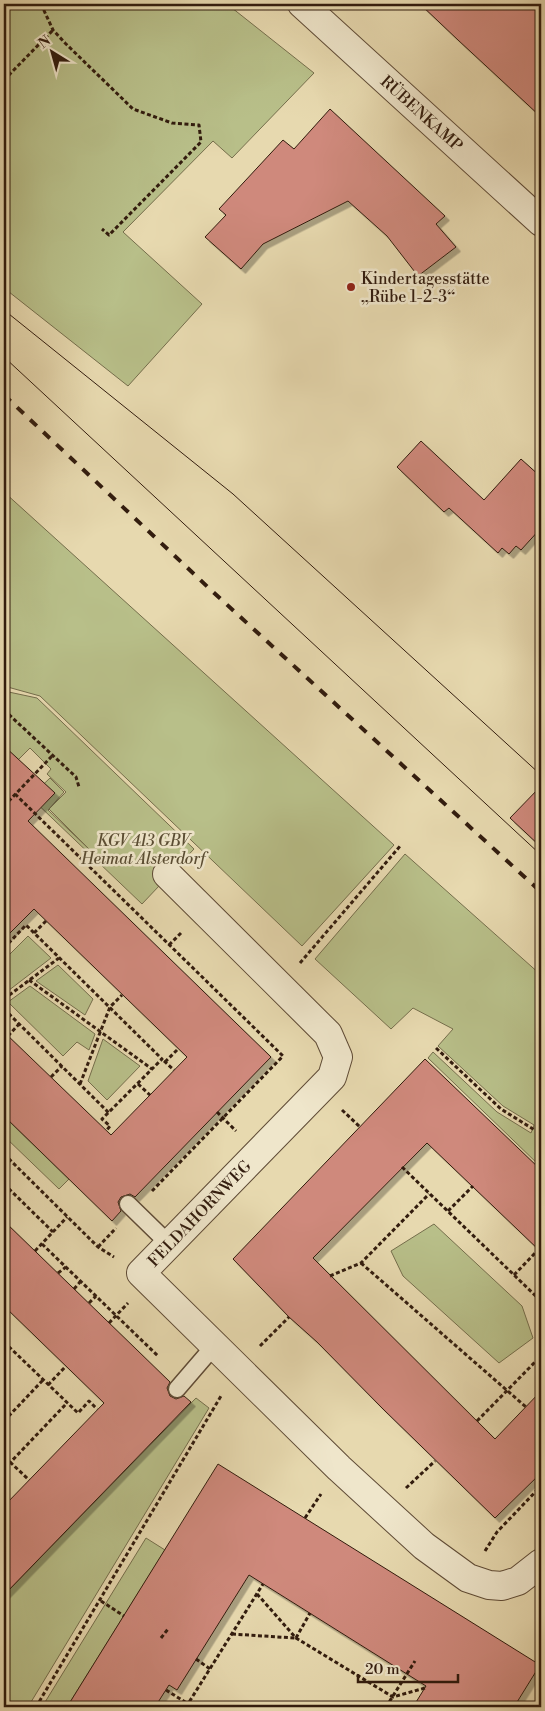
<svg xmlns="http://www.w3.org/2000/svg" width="545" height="1711" viewBox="0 0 545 1711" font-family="'Libre Bodoni',serif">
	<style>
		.green { fill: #b8bf89; stroke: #756e4c }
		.building { fill: #cf897c; stroke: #321c0e; filter: url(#shadow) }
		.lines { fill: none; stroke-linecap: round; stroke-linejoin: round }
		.service-casing { stroke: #5f4b36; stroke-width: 19 }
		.minor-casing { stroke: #5f4b36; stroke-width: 30 }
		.tertiary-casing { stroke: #5f4b36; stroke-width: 30 }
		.path { stroke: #321c0e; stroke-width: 3; stroke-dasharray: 4 2.5; stroke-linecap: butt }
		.service { stroke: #efe6cb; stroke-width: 16 }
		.minor { stroke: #efe6cb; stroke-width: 28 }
		.tertiary { stroke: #efe6cb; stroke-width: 28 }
		.tram { stroke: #321c0e; stroke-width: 1 }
		.rail { stroke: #321c0e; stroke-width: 4; stroke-dasharray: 9 9; stroke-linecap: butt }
		.poi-dot { fill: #8f2418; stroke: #efe6cb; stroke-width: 2 }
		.labels { text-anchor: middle; stroke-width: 5; stroke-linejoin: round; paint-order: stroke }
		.street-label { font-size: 16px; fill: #321c0e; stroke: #efe6cb }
		.poi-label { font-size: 16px; fill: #321c0e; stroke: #efe6cb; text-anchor: start }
		.park-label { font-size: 16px; font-style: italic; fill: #5a4d33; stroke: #efe6cb }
	</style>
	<defs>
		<filter id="shadow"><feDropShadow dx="4.5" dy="4.5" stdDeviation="0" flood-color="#0004"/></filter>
	</defs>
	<rect width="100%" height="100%" fill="#e7d9af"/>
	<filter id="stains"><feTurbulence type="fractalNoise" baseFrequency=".004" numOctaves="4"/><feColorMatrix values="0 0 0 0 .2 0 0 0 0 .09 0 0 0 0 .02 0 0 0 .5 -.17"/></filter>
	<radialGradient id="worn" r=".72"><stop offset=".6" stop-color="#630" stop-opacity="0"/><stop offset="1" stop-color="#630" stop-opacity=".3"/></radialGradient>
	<g class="green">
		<path d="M4,4H227L314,73L232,158L213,141L123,232L202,304L128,386L4,288Z"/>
		<path d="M4,492L394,845L302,946L40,696L4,686Z"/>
		<path d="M4,691L37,698L194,849L142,904L30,797L50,778L64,792L48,810L91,851L49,809L66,792L47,774L51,769L30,748L4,774Z"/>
		<path d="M405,854L541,975V1167L428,1058L433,1052L497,1112L531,1133L534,1125L503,1106L438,1046L453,1029L413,1008L391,1029L315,959Z"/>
		<path d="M28,936L51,958L4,994V960Z"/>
		<path d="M58,965L93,999L85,1015L36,981Z"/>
		<path d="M30,986L95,1034L89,1050L77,1042L63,1056L8,1002Z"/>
		<path d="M103,1039L140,1066L107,1100L88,1081Z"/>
		<path d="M4,1116L69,1179L59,1189L4,1136Z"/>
		<path d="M434,1224L522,1306L533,1338L499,1363L403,1276L391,1251Z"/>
		<path d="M196,1398L209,1408L28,1707H4V1595Z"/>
		<path d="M146,1538L165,1550L67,1707H42Z"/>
	</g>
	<g class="building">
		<path d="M420,4H541V117L458,40Z"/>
		<path d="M330,109L445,216L436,224L456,247L418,276L387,236L348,201L263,244L241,269L205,237L226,215L219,209L283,140L294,149Z"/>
		<path d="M421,441L484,500L521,459L541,477V528L521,550L516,546L509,554L502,548L498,553L449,508L444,512L397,467Z"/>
		<path d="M4,746L55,793L28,821L271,1057L135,1197L130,1194L121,1197L118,1202L121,1211L112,1221L4,1116V1032L111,1135L187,1057L34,909L4,939Z"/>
		<path d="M541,786V847L510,818Z"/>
		<path d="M425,1059L541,1170V1252L427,1143L313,1258L495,1439L541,1391V1473L495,1518L383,1409L317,1342L289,1317L233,1259Z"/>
		<path d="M4,1221L170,1382L167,1388L170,1396L176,1399L184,1396L191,1402L4,1595V1506L104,1403L4,1306Z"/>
		<path d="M218,1464L540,1665L514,1707H413L426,1686L249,1575L177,1690L169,1685L155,1707H67Z"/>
	</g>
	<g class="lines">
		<defs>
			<g id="service">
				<path d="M128,1204L169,1244"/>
				<path d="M177,1389L214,1346"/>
			</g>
			<path id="minor" d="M167,874L328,1034L338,1057L332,1077L141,1273L339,1468L424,1546L468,1578L489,1585L502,1586L518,1581L541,1563"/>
			<path id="tertiary" d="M302,4L541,222"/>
		</defs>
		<use href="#service" class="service-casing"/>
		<use href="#minor" class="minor-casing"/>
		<use href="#tertiary" class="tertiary-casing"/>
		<g class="path">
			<path d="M41,4L53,30L65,43L133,109L172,123L199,125L201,142L109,235L102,229"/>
			<path d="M4,80L53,30"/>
			<path d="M4,710L76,777L79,787"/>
			<path d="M15,794L283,1056L152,1191"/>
			<path d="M4,806L53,755"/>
			<path d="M34,933L46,921"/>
			<path d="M169,945L181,933"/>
			<path d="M4,948L26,925L162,1059L102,1119L110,1126L106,1131"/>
			<path d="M300,963L401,845"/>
			<path d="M29,980L152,1069"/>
			<path d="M4,999L59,958"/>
			<path d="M4,1009L109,1113"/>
			<path d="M8,1036L19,1024"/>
			<path d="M436,1048L501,1109L541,1134"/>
			<path d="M164,1061L174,1070"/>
			<path d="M165,1062L178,1049"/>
			<path d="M51,1077L62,1066"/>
			<path d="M80,1084L110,1007L122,995"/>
			<path d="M138,1084L150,1095"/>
			<path d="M342,1110L360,1127"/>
			<path d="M217,1112L236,1131"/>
			<path d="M4,1154L98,1247L114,1257"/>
			<path d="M402,1167L541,1301"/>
			<path d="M4,1184L53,1232"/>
			<path d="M448,1211L473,1186"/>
			<path d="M42,1244L158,1356"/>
			<path d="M98,1247L116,1228"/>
			<path d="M35,1251L67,1217"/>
			<path d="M361,1263L526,1407"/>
			<path d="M58,1273L66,1267"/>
			<path d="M514,1275L539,1249"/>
			<path d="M330,1276L361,1263L429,1194"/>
			<path d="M74,1289L81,1281"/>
			<path d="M89,1303L96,1296"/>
			<path d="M109,1323L128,1303"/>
			<path d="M4,1342L78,1413L89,1401L97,1409"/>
			<path d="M260,1346L289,1317"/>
			<path d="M48,1385L66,1366"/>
			<path d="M4,1421L43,1380"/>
			<path d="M477,1421L541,1356"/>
			<path d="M10,1462L29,1480"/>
			<path d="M4,1469L67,1403"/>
			<path d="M406,1488L435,1461"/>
			<path d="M305,1518L321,1494"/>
			<path d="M485,1551L497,1532L541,1486"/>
			<path d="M257,1594L296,1638L393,1697L425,1688"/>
			<path d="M101,1601L124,1616"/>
			<path d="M232,1634L295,1638"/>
			<path d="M161,1638L168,1629"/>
			<path d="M296,1638L310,1613"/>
			<path d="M196,1659L210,1669"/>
			<path d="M166,1690L193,1707"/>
			<path d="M36,1707L221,1396"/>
			<path d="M186,1707L263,1584"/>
			<path d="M386,1707L415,1661"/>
		</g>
		<use href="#service" class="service"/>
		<use href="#minor" class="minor"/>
		<use href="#tertiary" class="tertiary"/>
		<g class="tram">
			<path d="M4,310L233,494L541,775"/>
			<path d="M4,357L541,855"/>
		</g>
		<path class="rail" d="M4,395L212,591L541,892"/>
	</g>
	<circle class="poi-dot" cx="351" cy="287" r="5"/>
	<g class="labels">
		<g class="street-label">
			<text transform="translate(422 113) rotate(42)" y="6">RÜBENKAMP</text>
			<text transform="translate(199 1213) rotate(-46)" y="6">FELDAHORNWEG</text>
		</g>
		<g class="poi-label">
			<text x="361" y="284">Kindertagesstätte<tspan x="361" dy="18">„Rübe 1-2-3“</tspan></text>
		</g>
		<g class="park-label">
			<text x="143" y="846">KGV 413 GBV<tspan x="143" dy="18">Heimat Alsterdorf</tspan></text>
		</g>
	</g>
	<rect width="545" height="1711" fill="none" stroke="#e7d9af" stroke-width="20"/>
	<rect x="5" y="5" width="535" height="1701" fill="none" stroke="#321c0e" stroke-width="2.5"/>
	<rect x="10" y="10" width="525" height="1691" fill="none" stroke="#321c0e"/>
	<g transform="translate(52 52) rotate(323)" stroke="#efe6cb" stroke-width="4" paint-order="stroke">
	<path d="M0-4L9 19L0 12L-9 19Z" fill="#321c0e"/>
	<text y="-8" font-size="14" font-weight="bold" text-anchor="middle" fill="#321c0e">N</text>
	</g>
	<path d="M358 1674v8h100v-8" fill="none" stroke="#321c0e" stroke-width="2.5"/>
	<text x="365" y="1674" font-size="15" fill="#321c0e" stroke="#efe6cb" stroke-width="4" paint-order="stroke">20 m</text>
	<rect width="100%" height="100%" filter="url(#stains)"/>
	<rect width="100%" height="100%" fill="url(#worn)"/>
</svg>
